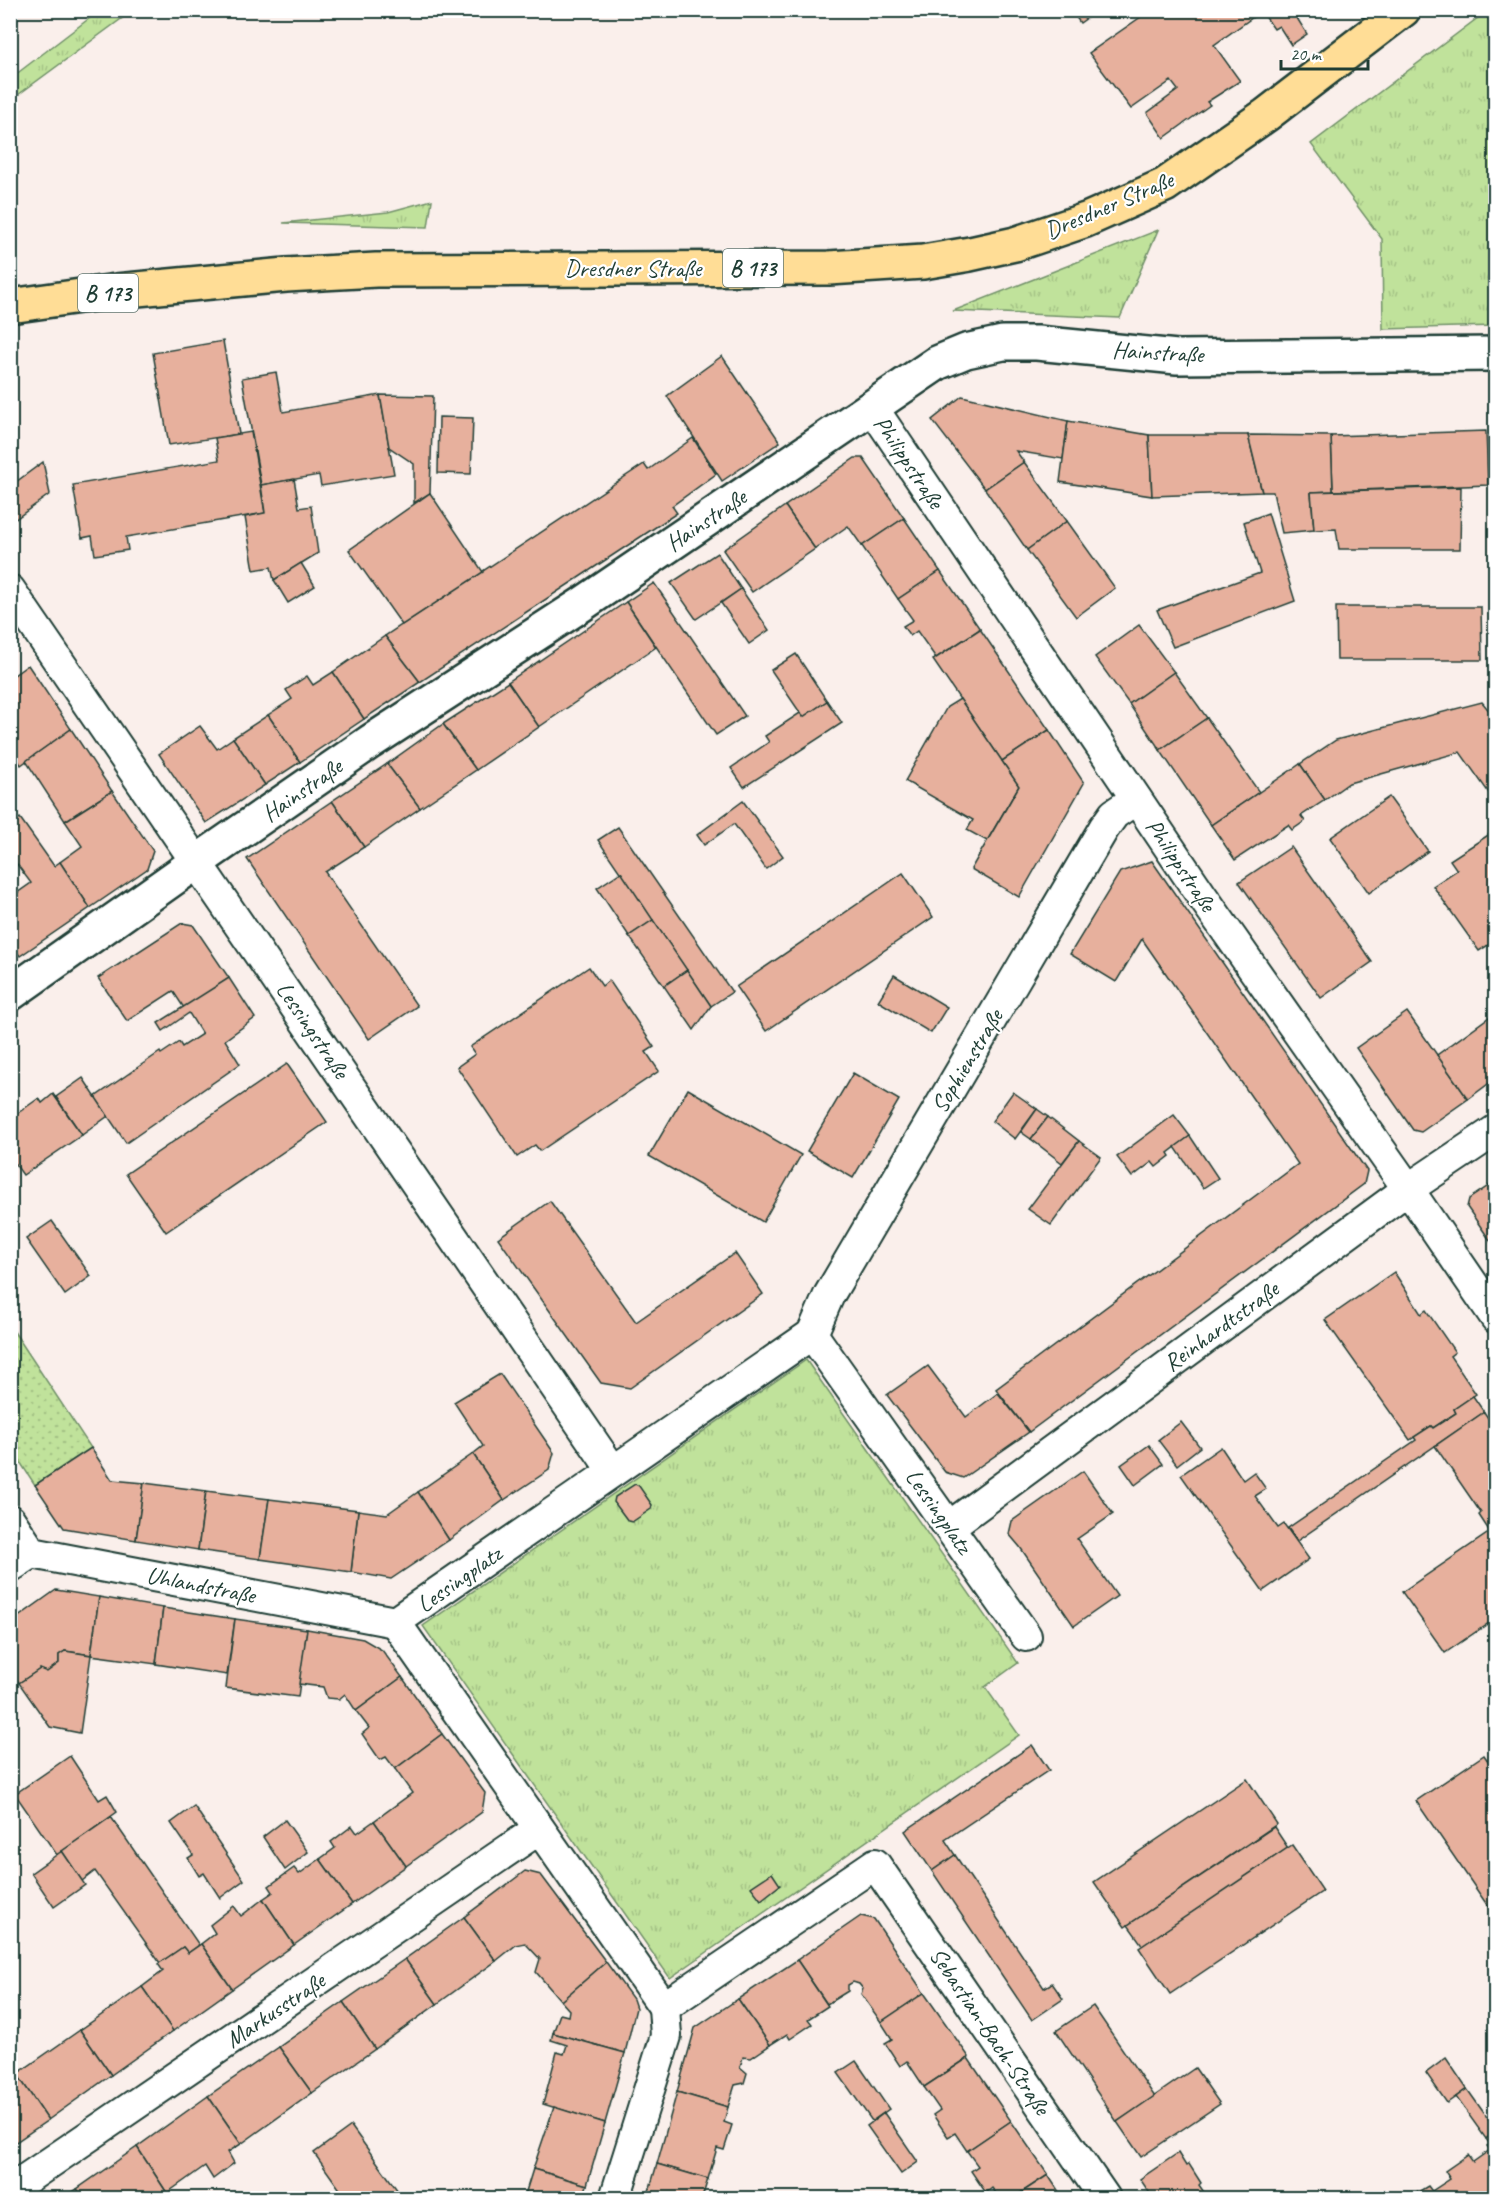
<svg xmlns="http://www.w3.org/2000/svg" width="1506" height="2209" viewBox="0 0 1506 2209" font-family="Caveat,sans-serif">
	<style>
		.grass { fill: url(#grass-tufts); stroke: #709068; stroke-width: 1.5 }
		.garden { fill: url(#garden-dots); stroke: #709068; stroke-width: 1.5 }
		.building { fill: #e7b09d; stroke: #1f3d34; stroke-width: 1.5 }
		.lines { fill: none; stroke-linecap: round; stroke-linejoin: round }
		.street-casing { stroke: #1f3d34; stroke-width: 34 }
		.secondary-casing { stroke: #1f3d34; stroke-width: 38 }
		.primary-casing { stroke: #1f3d34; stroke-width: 38 }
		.street { stroke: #fff; stroke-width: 30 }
		.secondary { stroke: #fff; stroke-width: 33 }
		.primary { stroke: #ffdd96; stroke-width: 33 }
		.labels { text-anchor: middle; stroke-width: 4.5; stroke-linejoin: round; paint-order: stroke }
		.shield { fill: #fff; stroke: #627771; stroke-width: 1.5 }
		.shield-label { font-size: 22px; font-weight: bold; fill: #1f3d34 }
		.street-label { font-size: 24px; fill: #1f3d34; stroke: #fff }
	</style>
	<defs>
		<pattern id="grass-tufts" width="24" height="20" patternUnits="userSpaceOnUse" patternTransform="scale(1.5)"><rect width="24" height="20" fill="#c0e29b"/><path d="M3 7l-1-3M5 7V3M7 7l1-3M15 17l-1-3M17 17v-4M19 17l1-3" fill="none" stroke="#a5c386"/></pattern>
		<pattern id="garden-dots" width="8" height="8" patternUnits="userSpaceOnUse" patternTransform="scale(1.5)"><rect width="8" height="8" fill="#c0e29b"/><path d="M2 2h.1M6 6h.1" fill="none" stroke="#a5c386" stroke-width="1.8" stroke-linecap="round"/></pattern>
	</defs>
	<rect width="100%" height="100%" fill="#faefeb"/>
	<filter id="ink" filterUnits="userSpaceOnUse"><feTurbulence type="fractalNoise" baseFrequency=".0167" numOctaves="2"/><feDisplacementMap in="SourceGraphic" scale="12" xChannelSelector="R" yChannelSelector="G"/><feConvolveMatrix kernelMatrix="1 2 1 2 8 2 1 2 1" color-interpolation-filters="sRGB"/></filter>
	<g filter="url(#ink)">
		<g class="grass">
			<path d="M99,11H132L11,100V78Z"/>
			<path d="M1487,11H1496L1495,326L1383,329L1382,239L1311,144Z"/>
			<path d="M432,200L428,227L283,223L388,212Z"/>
			<path d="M1158,230L1120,318L953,311Z"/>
			<path d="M806,1360L1018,1663L985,1687L1019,1735L670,1978L423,1626Z"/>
		</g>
		<path class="garden" d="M11,1327L91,1448L35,1485L11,1448Z"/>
		<g class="building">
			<path d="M1071,10H1098L1080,23Z"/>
			<path d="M1156,10H1263L1214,45L1240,81L1207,102L1210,105L1164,138L1147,113L1178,90L1171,81L1131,109L1089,53L1148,12L1150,15Z"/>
			<path d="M1263,10H1292L1307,34L1291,45L1279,26L1274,29L1262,12Z"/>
			<path d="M1292,10H1307L1297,18Z"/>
			<path d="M223,341L239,434L169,445L153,353Z"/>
			<path d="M722,356L780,442L722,481L667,396Z"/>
			<path d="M276,372L283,412L380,395L394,474L321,486L319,475L261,485L242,378Z"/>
			<path d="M380,395L433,396L430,493L414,503V464L389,447Z"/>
			<path d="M962,396L1068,421L1063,459L1016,451L1024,462L985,489L932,420Z"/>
			<path d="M439,417L473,418L471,474L438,473Z"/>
			<path d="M1068,421L1149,435L1152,496L1060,482Z"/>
			<path d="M1486,431L1488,485L1333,491L1331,436Z"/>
			<path d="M251,432L265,513L126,537L128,550L95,555L92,536L82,538L73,485L219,460L215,438Z"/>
			<path d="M1149,435H1248L1262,492L1152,496Z"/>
			<path d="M1248,435L1331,436L1333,491L1311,492L1314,530L1282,533L1273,492H1262Z"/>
			<path d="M693,438L716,474L672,506L677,513L420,682L385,636L644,464L648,470Z"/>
			<path d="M855,458H863L904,518L862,546L848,526L815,549L785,506Z"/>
			<path d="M43,462L50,494L10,523V482L13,484Z"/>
			<path d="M1024,462L1067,521L1027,550L985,489Z"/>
			<path d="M294,479L299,508L311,506L318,553L274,580L271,567L254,570L245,517L265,513L261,485Z"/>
			<path d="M1461,487L1460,549H1339L1336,529L1314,530L1311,492Z"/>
			<path d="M430,493L483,572L402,625L349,550Z"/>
			<path d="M785,506L815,549L752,592L723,550Z"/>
			<path d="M1268,513L1295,601L1173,647L1157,610L1260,573L1244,522Z"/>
			<path d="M904,518L940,571L898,599L862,546Z"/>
			<path d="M1067,521L1115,588L1076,617L1027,550Z"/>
			<path d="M717,553L741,589L696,619L671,583Z"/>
			<path d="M301,563L315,586L288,603L274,580Z"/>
			<path d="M940,571L980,629L936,658L917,631L910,636L903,626L913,620L898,599Z"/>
			<path d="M654,583L745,716L716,735L626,602Z"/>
			<path d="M741,589L769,630L749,644L721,603Z"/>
			<path d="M626,602L656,647L539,727L508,682Z"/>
			<path d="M1336,607H1481L1482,660H1337Z"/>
			<path d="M1139,625L1174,672L1129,704L1095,657Z"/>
			<path d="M980,629L1049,730L1002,761L933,660Z"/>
			<path d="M385,636L420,682L364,719L333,672Z"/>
			<path d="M796,654L827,701L803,717L771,670Z"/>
			<path d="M28,665L71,729L21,765L10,748V678Z"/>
			<path d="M333,672L364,719L300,762L268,715L292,699L286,690L307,676L313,685Z"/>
			<path d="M1174,672L1207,718L1160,750L1129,704Z"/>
			<path d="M508,682L539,727L476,770L443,724Z"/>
			<path d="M960,699L1019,786L987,841L967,830L973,820L905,781L947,707Z"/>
			<path d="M827,701L842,723L744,787L731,768L769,742L765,736L800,713L803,717Z"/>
			<path d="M1482,702L1496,719V803L1460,752L1349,783L1325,800L1300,764L1336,740Z"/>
			<path d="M268,715L300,762L265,785L233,738Z"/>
			<path d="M1207,718L1259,792L1211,825L1160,750Z"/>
			<path d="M443,724L476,770L420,808L387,764Z"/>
			<path d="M200,726L217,749L233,738L265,785L206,823L159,754Z"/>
			<path d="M71,729L112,791L65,821L26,761Z"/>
			<path d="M1049,730L1084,783L1019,897L971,869L1019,786L1002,761Z"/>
			<path d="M387,764L420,808L364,847L332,801Z"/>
			<path d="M1300,764L1325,800L1301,816L1305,821L1292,830L1288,825L1235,860L1211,825Z"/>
			<path d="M112,791L153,851L147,869L90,908L60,862L82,846L65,821Z"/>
			<path d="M1389,797L1428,851L1369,893L1330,838Z"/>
			<path d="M332,801L364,847L325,872L417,1006L369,1039L247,859Z"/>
			<path d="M743,801L783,856L766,869L734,824L704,845L697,835Z"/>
			<path d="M20,818L54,866L60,862L90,908L20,956L10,943V898L31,883L10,855V825Z"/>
			<path d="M618,827L732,992L711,1006L598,840Z"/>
			<path d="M1496,830V940L1479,951L1433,886L1457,870L1450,860Z"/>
			<path d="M1291,847L1372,962L1321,998L1239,882Z"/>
			<path d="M1152,861L1367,1171L1364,1184L1029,1432L996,1389L1298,1164L1142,939L1116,982L1070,954L1120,872Z"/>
			<path d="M621,872L653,920L629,936L597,888Z"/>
			<path d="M903,873L933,917L766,1031L736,987Z"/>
			<path d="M653,920L687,970L664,986L629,936Z"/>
			<path d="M182,923L193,925L229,978L184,1008L173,991L127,1021L98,978Z"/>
			<path d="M589,967L602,986L609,980L654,1047L646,1052L659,1071L540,1151L535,1145L517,1157L457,1067L475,1054L470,1047Z"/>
			<path d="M687,970L711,1006L694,1030L664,986Z"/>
			<path d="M894,975L947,1007L931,1033L878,1001Z"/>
			<path d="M229,978L255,1018L225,1040L240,1064L126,1143L95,1097L160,1052L161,1054L179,1042L182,1047L202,1034L189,1013L163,1031L158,1023Z"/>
			<path d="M1407,1012L1468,1099L1421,1132L1413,1130L1356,1048Z"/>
			<path d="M1496,1012V1078L1468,1099L1437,1055Z"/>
			<path d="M287,1064L327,1122L166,1232L126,1174Z"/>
			<path d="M853,1073L899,1100L853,1178L807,1151Z"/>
			<path d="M83,1078L108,1116L82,1135L56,1097Z"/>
			<path d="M688,1089L801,1155L763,1222L649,1156Z"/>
			<path d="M1013,1092L1037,1109L1015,1139L992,1121Z"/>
			<path d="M53,1094L82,1135L23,1175L10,1157V1123L12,1122L11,1118L39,1098L42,1103Z"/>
			<path d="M1037,1109L1048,1117L1031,1139L1021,1132Z"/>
			<path d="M1174,1115L1190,1136L1168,1153L1170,1156L1156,1167L1152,1162L1132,1177L1117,1157Z"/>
			<path d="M1048,1117L1079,1141L1062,1163L1031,1139Z"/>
			<path d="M1190,1136L1218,1178L1203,1188L1175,1147Z"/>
			<path d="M1079,1141L1101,1157L1051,1225L1028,1209Z"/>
			<path d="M1496,1181V1249L1467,1207L1469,1199Z"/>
			<path d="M550,1201L636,1322L735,1253L763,1294L630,1388L601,1383L498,1238Z"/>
			<path d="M52,1221L91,1276L65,1295L26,1239Z"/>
			<path d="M1394,1272L1421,1314L1426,1310L1455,1352L1450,1356L1476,1394L1454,1409L1456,1413L1433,1428L1431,1426L1410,1440L1325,1320Z"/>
			<path d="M928,1366L966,1417L998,1393L1029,1432L963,1478L945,1472L887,1395Z"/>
			<path d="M500,1374L554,1453L549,1470L504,1500L473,1454L483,1446L454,1402Z"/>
			<path d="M1473,1396L1484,1412L1297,1541L1288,1528L1416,1440L1414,1437L1431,1426L1433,1428L1456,1413L1454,1409Z"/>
			<path d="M1484,1412L1490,1421L1496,1417V1528L1490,1532L1479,1515L1481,1513L1435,1446Z"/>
			<path d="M1181,1422L1200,1447L1177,1465L1158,1440Z"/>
			<path d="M1149,1445L1163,1464L1135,1485L1121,1465Z"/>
			<path d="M1221,1447L1243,1480L1254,1472L1266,1489L1255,1496L1278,1528L1284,1524L1309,1559L1263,1591L1181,1475Z"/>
			<path d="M91,1448L112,1480L144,1483L136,1540L64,1528L35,1485Z"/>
			<path d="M473,1454L504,1500L449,1540L418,1492Z"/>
			<path d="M1083,1471L1113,1514L1077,1539L1117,1596L1074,1626L1020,1547L1009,1534L1012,1521Z"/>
			<path d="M144,1483L206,1491L198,1550L136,1540Z"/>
			<path d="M635,1484L639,1486L652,1505L651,1509L632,1522L628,1521L614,1502L615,1497Z"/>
			<path d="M206,1491L269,1499L260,1559L198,1550Z"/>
			<path d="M418,1492L449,1540L391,1579L351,1572L358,1510L387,1514Z"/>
			<path d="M269,1499L358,1510L351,1572L260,1559Z"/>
			<path d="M1496,1528V1618L1445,1653L1402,1592Z"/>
			<path d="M56,1590L99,1597L91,1655L65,1651L59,1655V1663L47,1672L40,1669L19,1683L10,1670V1623Z"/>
			<path d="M99,1597L163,1608L156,1664L91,1655Z"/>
			<path d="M163,1608L235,1619L227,1675L156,1664Z"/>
			<path d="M235,1619L307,1629L298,1697L226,1688Z"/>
			<path d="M307,1629L363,1639L382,1650L402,1677L356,1711L345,1694L339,1699L327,1698L323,1687L299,1684Z"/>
			<path d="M65,1651L91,1655L80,1733L50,1727L19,1683L40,1669L47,1672L59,1663V1655Z"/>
			<path d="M402,1677L442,1734L395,1769L386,1757L380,1760L362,1734L369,1728L356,1711Z"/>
			<path d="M442,1734L485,1793L482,1812L406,1866L374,1821L412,1793L395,1769Z"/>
			<path d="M1032,1745L1049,1770L945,1840L955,1855L932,1871L905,1831Z"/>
			<path d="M1484,1755L1496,1773V1918L1416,1801Z"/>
			<path d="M70,1756L99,1800L107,1795L117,1812L57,1855L15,1794Z"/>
			<path d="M1247,1779L1277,1824L1125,1927L1094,1882Z"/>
			<path d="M194,1806L244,1880L220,1898L204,1873L199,1876L188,1858L193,1855L171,1823Z"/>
			<path d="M111,1817L199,1945L188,1953L183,1947L160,1963L95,1871L82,1881L62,1851Z"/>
			<path d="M285,1820L308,1852L285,1870L263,1837Z"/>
			<path d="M374,1821L406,1866L352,1904L320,1859L335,1848L331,1842L352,1826L357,1833Z"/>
			<path d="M1274,1827L1288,1848L1143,1946L1128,1925Z"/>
			<path d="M1292,1845L1323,1891L1170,1994L1139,1948Z"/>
			<path d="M62,1851L85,1885L54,1907L31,1873Z"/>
			<path d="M955,1855L1044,1988L1052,1983L1063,1999L1032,2020L932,1871Z"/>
			<path d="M320,1859L352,1904L294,1945L263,1899L273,1892L269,1886L294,1868L299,1874Z"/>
			<path d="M525,1871L541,1875L606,1962L561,2001L536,1972L540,1959L525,1943L516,1945L496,1961L464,1917Z"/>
			<path d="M772,1873L780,1885L761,1900L751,1887Z"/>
			<path d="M263,1899L294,1945L232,1989L201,1944L215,1933L210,1925L234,1906L241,1916Z"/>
			<path d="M861,1916L874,1919L924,1993L881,2022L861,1994L863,1989L859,1984L853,1982L848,1985V1991L827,2004L797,1960Z"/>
			<path d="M464,1917L496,1961L437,2004L405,1959Z"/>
			<path d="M201,1944L232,1989L173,2031L142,1987L163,1971L158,1964L183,1947L188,1953Z"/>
			<path d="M405,1959L437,2004L375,2049L343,2002Z"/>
			<path d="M797,1960L828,2006L808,2019L812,2024L790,2039L787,2034L770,2045L738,1999Z"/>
			<path d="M606,1962L633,1999L636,2008L625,2053L553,2033L560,2014L568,2016L569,2010L561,2001Z"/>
			<path d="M142,1987L173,2031L111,2075L80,2030Z"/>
			<path d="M924,1993L969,2057L924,2087L907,2061L900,2066L885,2043L892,2039L881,2022Z"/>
			<path d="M738,1999L770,2045L751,2058L743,2057L740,2067L747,2073L744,2083L735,2085L728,2107L677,2092L695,2028Z"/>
			<path d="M343,2002L375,2049L312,2093L279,2047Z"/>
			<path d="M1093,2006L1155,2097L1117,2122L1056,2031Z"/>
			<path d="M80,2030L111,2075L48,2120L17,2074Z"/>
			<path d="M553,2033L625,2053L605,2123L543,2104L557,2052L564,2054L567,2045L551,2040Z"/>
			<path d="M279,2047L312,2093L241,2144L208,2096Z"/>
			<path d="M968,2058L1011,2121L967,2151L955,2133L948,2137L933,2115L940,2110L924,2087Z"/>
			<path d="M1446,2058L1467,2089L1447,2103L1426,2073Z"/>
			<path d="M856,2061L889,2109L872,2121L838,2073Z"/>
			<path d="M1195,2068L1220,2104L1141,2157L1117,2122Z"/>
			<path d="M17,2074L48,2120L10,2146V2079Z"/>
			<path d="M1467,2089L1496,2130L1486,2139L1456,2097Z"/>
			<path d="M677,2092L728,2107L724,2122L732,2125L724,2150L717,2148L708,2179L657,2164Z"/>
			<path d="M208,2096L241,2144L228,2152L234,2163L213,2179L205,2166L167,2193L137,2147Z"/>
			<path d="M554,2107L605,2123L587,2185L533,2169Z"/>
			<path d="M884,2113L918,2162L901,2174L867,2126Z"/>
			<path d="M1011,2121L1048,2175L1013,2198H1000L992,2188L986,2193L971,2171L978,2166L967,2151Z"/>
			<path d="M351,2126L403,2198H346L314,2153Z"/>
			<path d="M1496,2132V2158L1487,2146L1490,2144L1486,2139Z"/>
			<path d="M137,2147L167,2193L159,2198H84L77,2189Z"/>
			<path d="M1490,2150L1496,2158V2198H1437L1432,2191L1450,2179L1445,2171L1468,2155L1473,2162Z"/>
			<path d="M1178,2153L1186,2166L1189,2164L1201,2183L1199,2185L1206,2195L1202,2198H1153L1140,2179Z"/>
			<path d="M657,2164L708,2179L702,2198H647Z"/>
			<path d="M533,2169L587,2185L583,2198H524Z"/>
			<path d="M1048,2175L1063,2198H1013Z"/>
			<path d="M1428,2186L1437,2198H1409L1418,2192Z"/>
			<path d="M77,2189L84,2198H63Z"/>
		</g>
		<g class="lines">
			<defs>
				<g id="street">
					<path d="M872,407L1202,896L1408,1189L1496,1318"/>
					<path d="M10,590L613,1471"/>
					<path d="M812,1334L829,1295L1104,828L1114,814L1136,799"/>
					<path d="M812,1334L1026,1636"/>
					<path d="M10,1520L32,1553"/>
					<path d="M950,1526L1408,1189L1496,1130"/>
					<path d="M10,1567L32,1553L395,1622"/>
					<path d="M395,1622L812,1334"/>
					<path d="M395,1622L664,2007"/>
					<path d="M664,2007L875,1864L1105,2198"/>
					<path d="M10,2190L539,1829"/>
					<path d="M615,2198L666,2036L664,2007"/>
				</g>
				<path id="secondary" d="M10,994L198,861L370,742L581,605L937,363L966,351L1003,343H1037L1177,357L1496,354"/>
				<path id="primary" d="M10,306L116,291L286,275L376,270L829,268L923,262L970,254L1015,244L1086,220L1165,185L1266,115L1403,10"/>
			</defs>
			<use href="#street" class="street-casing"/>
			<use href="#secondary" class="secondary-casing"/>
			<use href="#primary" class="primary-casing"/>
			<use href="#street" class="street"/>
			<use href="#secondary" class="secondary"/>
			<use href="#primary" class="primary"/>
		</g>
	</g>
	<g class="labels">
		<g class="shield">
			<rect x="723" y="249" width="60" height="38" rx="4.5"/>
			<rect x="78" y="274" width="60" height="38" rx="4.5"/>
		</g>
		<g class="shield-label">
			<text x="753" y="276">B 173</text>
			<text x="108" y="301">B 173</text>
		</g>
		<g class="street-label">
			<text transform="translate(1109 205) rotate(-23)" y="8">Dresdner Straße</text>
			<text x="633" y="276">Dresdner Straße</text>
			<text transform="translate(1158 352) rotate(3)" y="8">Hainstraße</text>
			<text transform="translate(909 462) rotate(56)" y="8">Philippstraße</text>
			<text transform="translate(706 520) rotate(-34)" y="8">Hainstraße</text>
			<text transform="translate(302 790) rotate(-35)" y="8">Hainstraße</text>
			<text transform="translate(1181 865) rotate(56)" y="8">Philippstraße</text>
			<text transform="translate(313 1030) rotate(56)" y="8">Lessingstraße</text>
			<text transform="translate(967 1061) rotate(-59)" y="8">Sophienstraße</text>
			<text transform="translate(1221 1326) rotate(-36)" y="8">Reinhardtstraße</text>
			<text transform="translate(939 1511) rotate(55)" y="8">Lessingplatz</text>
			<text transform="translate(459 1579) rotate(-35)" y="8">Lessingplatz</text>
			<text transform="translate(201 1585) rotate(11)" y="8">Uhlandstraße</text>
			<text transform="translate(275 2010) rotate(-34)" y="8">Markusstraße</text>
			<text transform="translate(990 2031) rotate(56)" y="8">Sebastian-Bach-Straße</text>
		</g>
	</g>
	<rect width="1506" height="2209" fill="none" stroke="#fff" stroke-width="36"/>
	<rect x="18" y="18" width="1470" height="2173" fill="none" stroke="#1f3d34" stroke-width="2" filter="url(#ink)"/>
	<path d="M1281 60v9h87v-9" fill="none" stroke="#1f3d34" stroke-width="3"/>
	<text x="1290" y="60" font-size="18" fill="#1f3d34" stroke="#ffffff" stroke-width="4.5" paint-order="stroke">20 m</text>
</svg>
